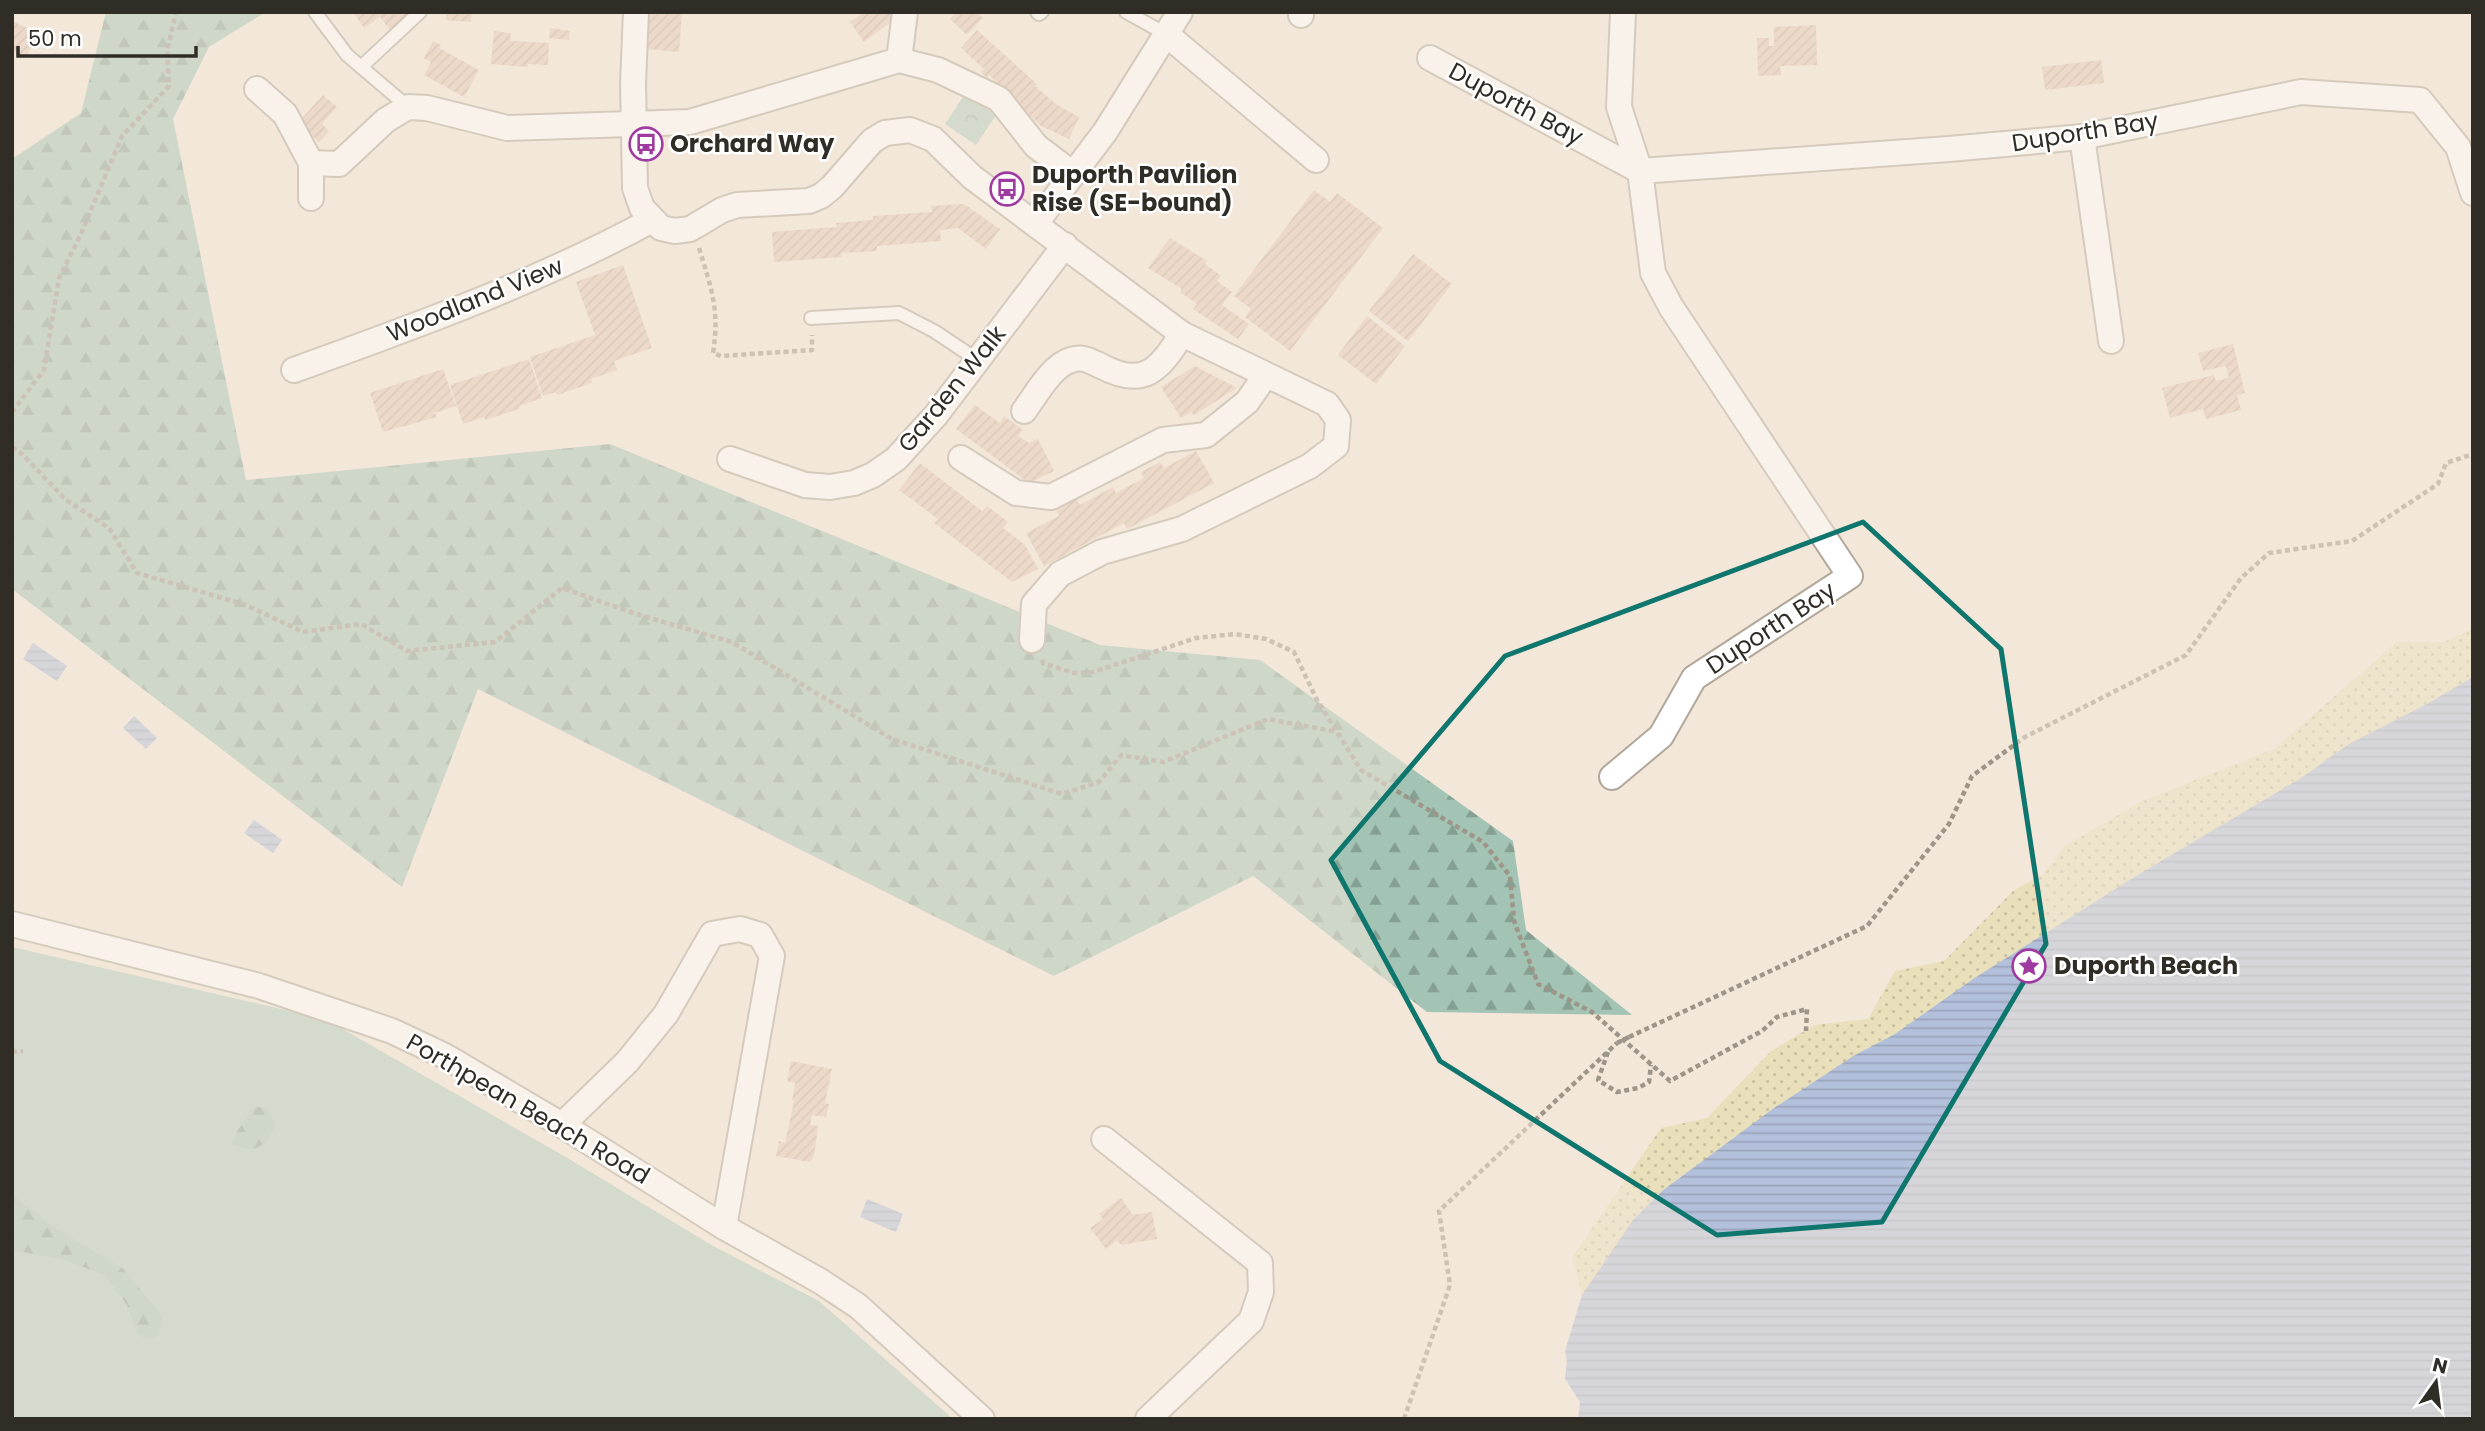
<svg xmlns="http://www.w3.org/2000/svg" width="2485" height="1431" viewBox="0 0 2485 1431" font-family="Poppins,sans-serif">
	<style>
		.grass { fill: #b0c9bd }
		.forest { fill: url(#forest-firs) }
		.sand { fill: url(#sand-dots) }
		.park { fill: url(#park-crowns) }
		.water { fill: url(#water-rules) }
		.building { fill: url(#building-hatch) }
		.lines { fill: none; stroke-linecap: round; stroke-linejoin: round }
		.service-casing { stroke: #b2a89a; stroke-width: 16 }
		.minor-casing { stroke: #b2a89a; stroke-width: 28 }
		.path { stroke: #9d958a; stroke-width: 4.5; stroke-dasharray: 5 3.5; stroke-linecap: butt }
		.service { stroke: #fff; stroke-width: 12 }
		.minor { stroke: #fff; stroke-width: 24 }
		.path-bridge { stroke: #9d958a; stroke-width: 4.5; stroke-dasharray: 5 3.5; stroke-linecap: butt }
		.marked { fill: none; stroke: #0f766e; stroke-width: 5; stroke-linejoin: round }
		.labels { text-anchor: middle; stroke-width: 5; stroke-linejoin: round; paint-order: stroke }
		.street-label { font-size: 24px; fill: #302c26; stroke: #fff }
		.poi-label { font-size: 24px; font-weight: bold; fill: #302c26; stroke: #fff; text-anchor: start }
	</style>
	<defs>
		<pattern id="forest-firs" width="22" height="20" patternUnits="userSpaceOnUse" patternTransform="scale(1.75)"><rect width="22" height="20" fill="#a3c4b4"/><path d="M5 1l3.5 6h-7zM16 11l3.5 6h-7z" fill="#859f92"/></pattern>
		<pattern id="sand-dots" width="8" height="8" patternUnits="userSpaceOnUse" patternTransform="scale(1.75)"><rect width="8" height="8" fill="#e9dfba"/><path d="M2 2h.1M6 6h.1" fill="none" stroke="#c8c0a0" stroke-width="1.8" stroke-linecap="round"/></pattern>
		<pattern id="park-crowns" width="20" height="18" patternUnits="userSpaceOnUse" patternTransform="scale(1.75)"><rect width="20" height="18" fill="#b0c9bd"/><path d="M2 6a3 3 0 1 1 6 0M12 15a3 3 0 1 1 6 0" fill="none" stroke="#98ada2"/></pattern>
		<pattern id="water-rules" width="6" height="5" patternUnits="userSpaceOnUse" patternTransform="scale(1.75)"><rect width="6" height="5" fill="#b3c0db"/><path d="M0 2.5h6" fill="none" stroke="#9aa5bc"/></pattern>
		<pattern id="building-hatch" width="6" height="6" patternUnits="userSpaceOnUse" patternTransform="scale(1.75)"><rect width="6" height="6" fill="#e5c7b6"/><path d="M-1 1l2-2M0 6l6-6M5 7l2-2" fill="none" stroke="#c5ab9c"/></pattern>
	</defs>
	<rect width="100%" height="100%" fill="#f2e7d8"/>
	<path class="grass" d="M12,947L325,1019L564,1156L713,1246L819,1301L953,1419H12Z"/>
	<g class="forest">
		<path d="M106,12H270L264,13L209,47L173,119L246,480L610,444L1100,645L1260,660L1513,841L1526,930L1632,1015L1427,1012L1253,876L1054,976L478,689L402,887L12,589V159L81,113Z"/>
		<path d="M255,1106L267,1109L275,1124C267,1148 256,1154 232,1144L238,1130Z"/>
		<path d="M12,1195L58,1230L123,1269L162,1316V1326L156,1337L146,1339L137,1333L127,1305L105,1275L61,1259L12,1250Z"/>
	</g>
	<path class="sand" d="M2473,629V774L1615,1310L1582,1295L1572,1258L1661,1128L1707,1118L1771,1051L1815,1025L1868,1019L1895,971L1944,961L2013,891L2043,874L2065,846L2140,802L2274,749L2397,642H2444Z"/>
	<path class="park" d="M965,94L996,115L976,145L945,124Z"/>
	<g class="water">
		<path d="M33,643L67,666L57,681L23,659Z"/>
		<path d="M2473,677V1419H1578L1580,1402L1565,1379L1567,1361L1565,1351L1582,1295L1633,1220L1662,1191L1774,1108L1855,1055L1895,1034L1973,979L2136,876L2301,778L2349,744L2427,704Z"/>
		<path d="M134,716L157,738L146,749L123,728Z"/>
		<path d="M254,820L282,840L273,853L244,833Z"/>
		<path d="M867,1199L903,1214L896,1232L860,1217Z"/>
	</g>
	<g class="building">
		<path d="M353,12H413L390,30L380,17L364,28Z"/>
		<path d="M447,12H472L471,22L446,20Z"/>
		<path d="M649,12H682L679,52L647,49Z"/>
		<path d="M864,12H894L892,21L864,42L850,22Z"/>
		<path d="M956,12H976L983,18L967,35L950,19Z"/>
		<path d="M12,21L38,33L26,58L12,51Z"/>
		<path d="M1816,25L1817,65L1780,66L1781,75L1758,76L1757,38H1769V46H1774V27Z"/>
		<path d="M550,28L570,31L569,40L549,38Z"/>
		<path d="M977,30L1037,84L1035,86L1057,105L1079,117L1069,139L1041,126L989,75L987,78L981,72L984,69L961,48Z"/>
		<path d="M494,31L511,33L510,41L549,43L548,65L528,64V67L491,64Z"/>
		<path d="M433,41L441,45L439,48L479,70L464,97L424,75L431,62L424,58Z"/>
		<path d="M2101,60L2104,83L2045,90L2042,67Z"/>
		<path d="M323,95L337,107L322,124L329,131L319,142L298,123Z"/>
		<path d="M1314,190L1330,202L1337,193L1383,228L1290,351L1245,317L1251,309L1234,296Z"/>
		<path d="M964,204L1000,229L986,249L958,228L940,230L941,241L877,246V251L841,253L842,257L774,262L772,232L837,227L836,223L873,220V216L932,212L931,206Z"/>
		<path d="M1170,238L1207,261L1205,264L1221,276L1217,281L1232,292L1222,305L1249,324L1238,339L1193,309L1197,304L1180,292L1182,289L1148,268Z"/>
		<path d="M1413,254L1452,284L1408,341L1369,311Z"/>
		<path d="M623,265L652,348L614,361L617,370L591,379L592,383L557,395L556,392L543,396L530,357L595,335L576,282Z"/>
		<path d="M1367,316L1405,346L1376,384L1338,355Z"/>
		<path d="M2233,344L2245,393L2237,395L2241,410L2206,419L2203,409L2170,418L2162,388L2214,375L2216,381L2229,378L2226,366L2203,371L2198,353Z"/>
		<path d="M529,359L542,398L519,406V409L485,420L484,417L463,424L450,385Z"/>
		<path d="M1195,366L1237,388L1194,415L1191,412L1181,418L1161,387Z"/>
		<path d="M443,369L456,406L435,413L437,417L383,432L370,393Z"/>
		<path d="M975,405L1000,423L1004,416L1023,430L1018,436L1029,443L1038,439L1054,471L1029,483L956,429Z"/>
		<path d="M1196,451L1214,483L1127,529L1124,523L1044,566L1026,533L1059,516L1056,510L1077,499L1080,505L1113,487L1116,493L1144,478L1141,472L1160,462L1164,468Z"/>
		<path d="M920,463L982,511L987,506L1008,522L1003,528L1025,545L1038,569L1012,582L934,523L938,519L899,490Z"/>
		<path d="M791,1061L832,1069L825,1103L829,1104L826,1117L812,1115L810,1125L818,1126L814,1156L810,1162L776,1156L779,1141L785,1143L794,1101L792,1100L795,1083L787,1081Z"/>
		<path d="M1121,1198L1133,1215L1152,1212L1157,1239L1121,1245L1117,1240L1106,1249L1090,1228L1103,1219L1099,1214Z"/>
	</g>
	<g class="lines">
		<defs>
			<g id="service">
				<path d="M315,12L347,55L408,107"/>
				<path d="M1037,12L1039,14L1042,12"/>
				<path d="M1126,12L1166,34"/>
				<path d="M361,67L420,12"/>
				<path d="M811,318L899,313L934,331L979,361"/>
			</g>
			<g id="minor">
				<path d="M636,12L633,83L635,188L642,208L661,228L675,231L690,229L722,210L737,205L809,201L821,196L832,187L872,141L885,133L910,130L933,139L972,177L1182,334L1327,404L1338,420L1336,446L1310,466L1182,529L1102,552L1060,574L1034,604L1032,640"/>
				<path d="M1301,12V15"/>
				<path d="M1166,34L1316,160"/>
				<path d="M1430,58L1640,171L1949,149L2082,137L2301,92L2420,100L2458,147L2473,193"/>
				<path d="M899,60L905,12"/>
				<path d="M257,89L285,114L311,163V198"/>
				<path d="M2082,137L2111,341"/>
				<path d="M311,163L339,164L386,120L408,107L427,108L507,128L690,122L899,60L938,70L999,99L1036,146L1073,174"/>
				<path d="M1036,223L1105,132L1180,12"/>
				<path d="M294,370C416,326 538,282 652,220"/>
				<path d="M1024,411C1036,395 1051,366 1071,360C1083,356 1090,361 1101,366C1144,389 1159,370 1182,334"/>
				<path d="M961,458L1016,493L1051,497L1163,440L1206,435L1247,402L1265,376"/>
				<path d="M730,459L805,485L830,487L854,483L873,475L896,459L936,415L1065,245"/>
				<path d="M1612,777L1661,736L1694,678L1850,576L1671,307L1653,273L1640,171L1619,107L1623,12"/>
				<path d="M12,924L259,986L392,1031L445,1056L562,1125L724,1227L820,1281L858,1306L982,1419"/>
				<path d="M562,1125L627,1062L666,1014L712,934L740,929L760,935L772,956L724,1227"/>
				<path d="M1104,1139L1260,1263L1261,1292L1251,1321L1148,1419"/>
			</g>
		</defs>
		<use href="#service" class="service-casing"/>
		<use href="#minor" class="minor-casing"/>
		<g class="path">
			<path d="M699,248C711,288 720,309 713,353L721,356L812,350V335"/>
			<path d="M12,412L44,370L59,278L81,234L122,136L169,86L167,51L176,12"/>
			<path d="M12,447L23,455L66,500L109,528L137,573L246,605L303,632L361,624L407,651L495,642L562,588L636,614L732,642L892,739L1062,794L1099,782L1121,755L1163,762L1268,719L1337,732"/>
			<path d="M1042,660L1043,663L1074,673L1093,672L1196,638L1235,634L1266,639L1294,652L1317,700L1361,770L1483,842L1510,876L1514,921L1538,984L1592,1012L1670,1081L1762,1031L1777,1017L1807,1009L1806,1031"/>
			<path d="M1629,1037L1867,926L1949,824L1972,776L2025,737L2186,655L2241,578L2269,553L2352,541L2438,484L2446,463L2473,454"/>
			<path d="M12,1052L23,1051"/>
			<path d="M1608,1052L1598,1080L1617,1092L1638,1088L1649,1082L1651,1065"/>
			<path d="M1404,1419L1450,1285L1439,1211L1617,1043"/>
		</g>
		<use href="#service" class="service"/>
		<use href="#minor" class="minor"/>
		<path class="path-bridge" d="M1617,1043L1629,1037"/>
	</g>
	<path d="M0 0H2485V1431H0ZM1863,522L2001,649L2046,944L1882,1222L1717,1235L1440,1061L1331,860L1505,656Z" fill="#f2e7d8" fill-opacity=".55" fill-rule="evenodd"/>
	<path class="marked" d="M1863,522L2001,649L2046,944L1882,1222L1717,1235L1440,1061L1331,860L1505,656Z"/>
	<defs>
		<symbol id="bus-ring" viewBox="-11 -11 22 22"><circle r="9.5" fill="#fff" stroke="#9f3ba0" stroke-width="1.5"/><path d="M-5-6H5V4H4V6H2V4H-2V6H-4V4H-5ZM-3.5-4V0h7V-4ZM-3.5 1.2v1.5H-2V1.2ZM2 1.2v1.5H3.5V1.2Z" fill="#9f3ba0"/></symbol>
		<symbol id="sight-ring" viewBox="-11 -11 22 22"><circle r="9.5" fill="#fff" stroke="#9f3ba0" stroke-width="1.5"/><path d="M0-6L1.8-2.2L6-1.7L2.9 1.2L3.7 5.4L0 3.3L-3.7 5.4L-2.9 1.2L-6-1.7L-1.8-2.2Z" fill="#9f3ba0"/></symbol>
	</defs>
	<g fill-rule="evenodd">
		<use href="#bus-ring" x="627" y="125" width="38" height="38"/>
		<use href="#bus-ring" x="988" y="170" width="38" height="38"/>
		<use href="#sight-ring" x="2010" y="947" width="38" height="38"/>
	</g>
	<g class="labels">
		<g class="street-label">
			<text transform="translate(1516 104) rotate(28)" y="8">Duporth Bay</text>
			<text transform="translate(2085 132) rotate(-9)" y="8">Duporth Bay</text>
			<text transform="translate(475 300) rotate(-22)" y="8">Woodland View</text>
			<text transform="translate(952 389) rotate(-51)" y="8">Garden Walk</text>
			<text transform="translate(1771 628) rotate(-33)" y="8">Duporth Bay</text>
			<text transform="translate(528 1109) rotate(30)" y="8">Porthpean Beach Road</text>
		</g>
		<g class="poi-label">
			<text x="670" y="152">Orchard Way</text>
			<text x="1032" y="183">Duporth Pavilion<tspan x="1032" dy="28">Rise (SE-bound)</tspan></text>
			<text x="2054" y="974">Duporth Beach</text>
		</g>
	</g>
	<rect width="2485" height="1431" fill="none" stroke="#302c26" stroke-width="28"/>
	<g transform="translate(2436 1382) rotate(14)" stroke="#ffffff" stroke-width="5" paint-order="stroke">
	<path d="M0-5L12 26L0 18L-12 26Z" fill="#302c26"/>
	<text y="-10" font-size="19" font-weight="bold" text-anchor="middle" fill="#302c26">N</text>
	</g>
	<path d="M18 46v10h178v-10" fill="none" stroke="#302c26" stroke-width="3.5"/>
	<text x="28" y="46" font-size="21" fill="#302c26" stroke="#ffffff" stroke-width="5" paint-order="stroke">50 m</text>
</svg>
